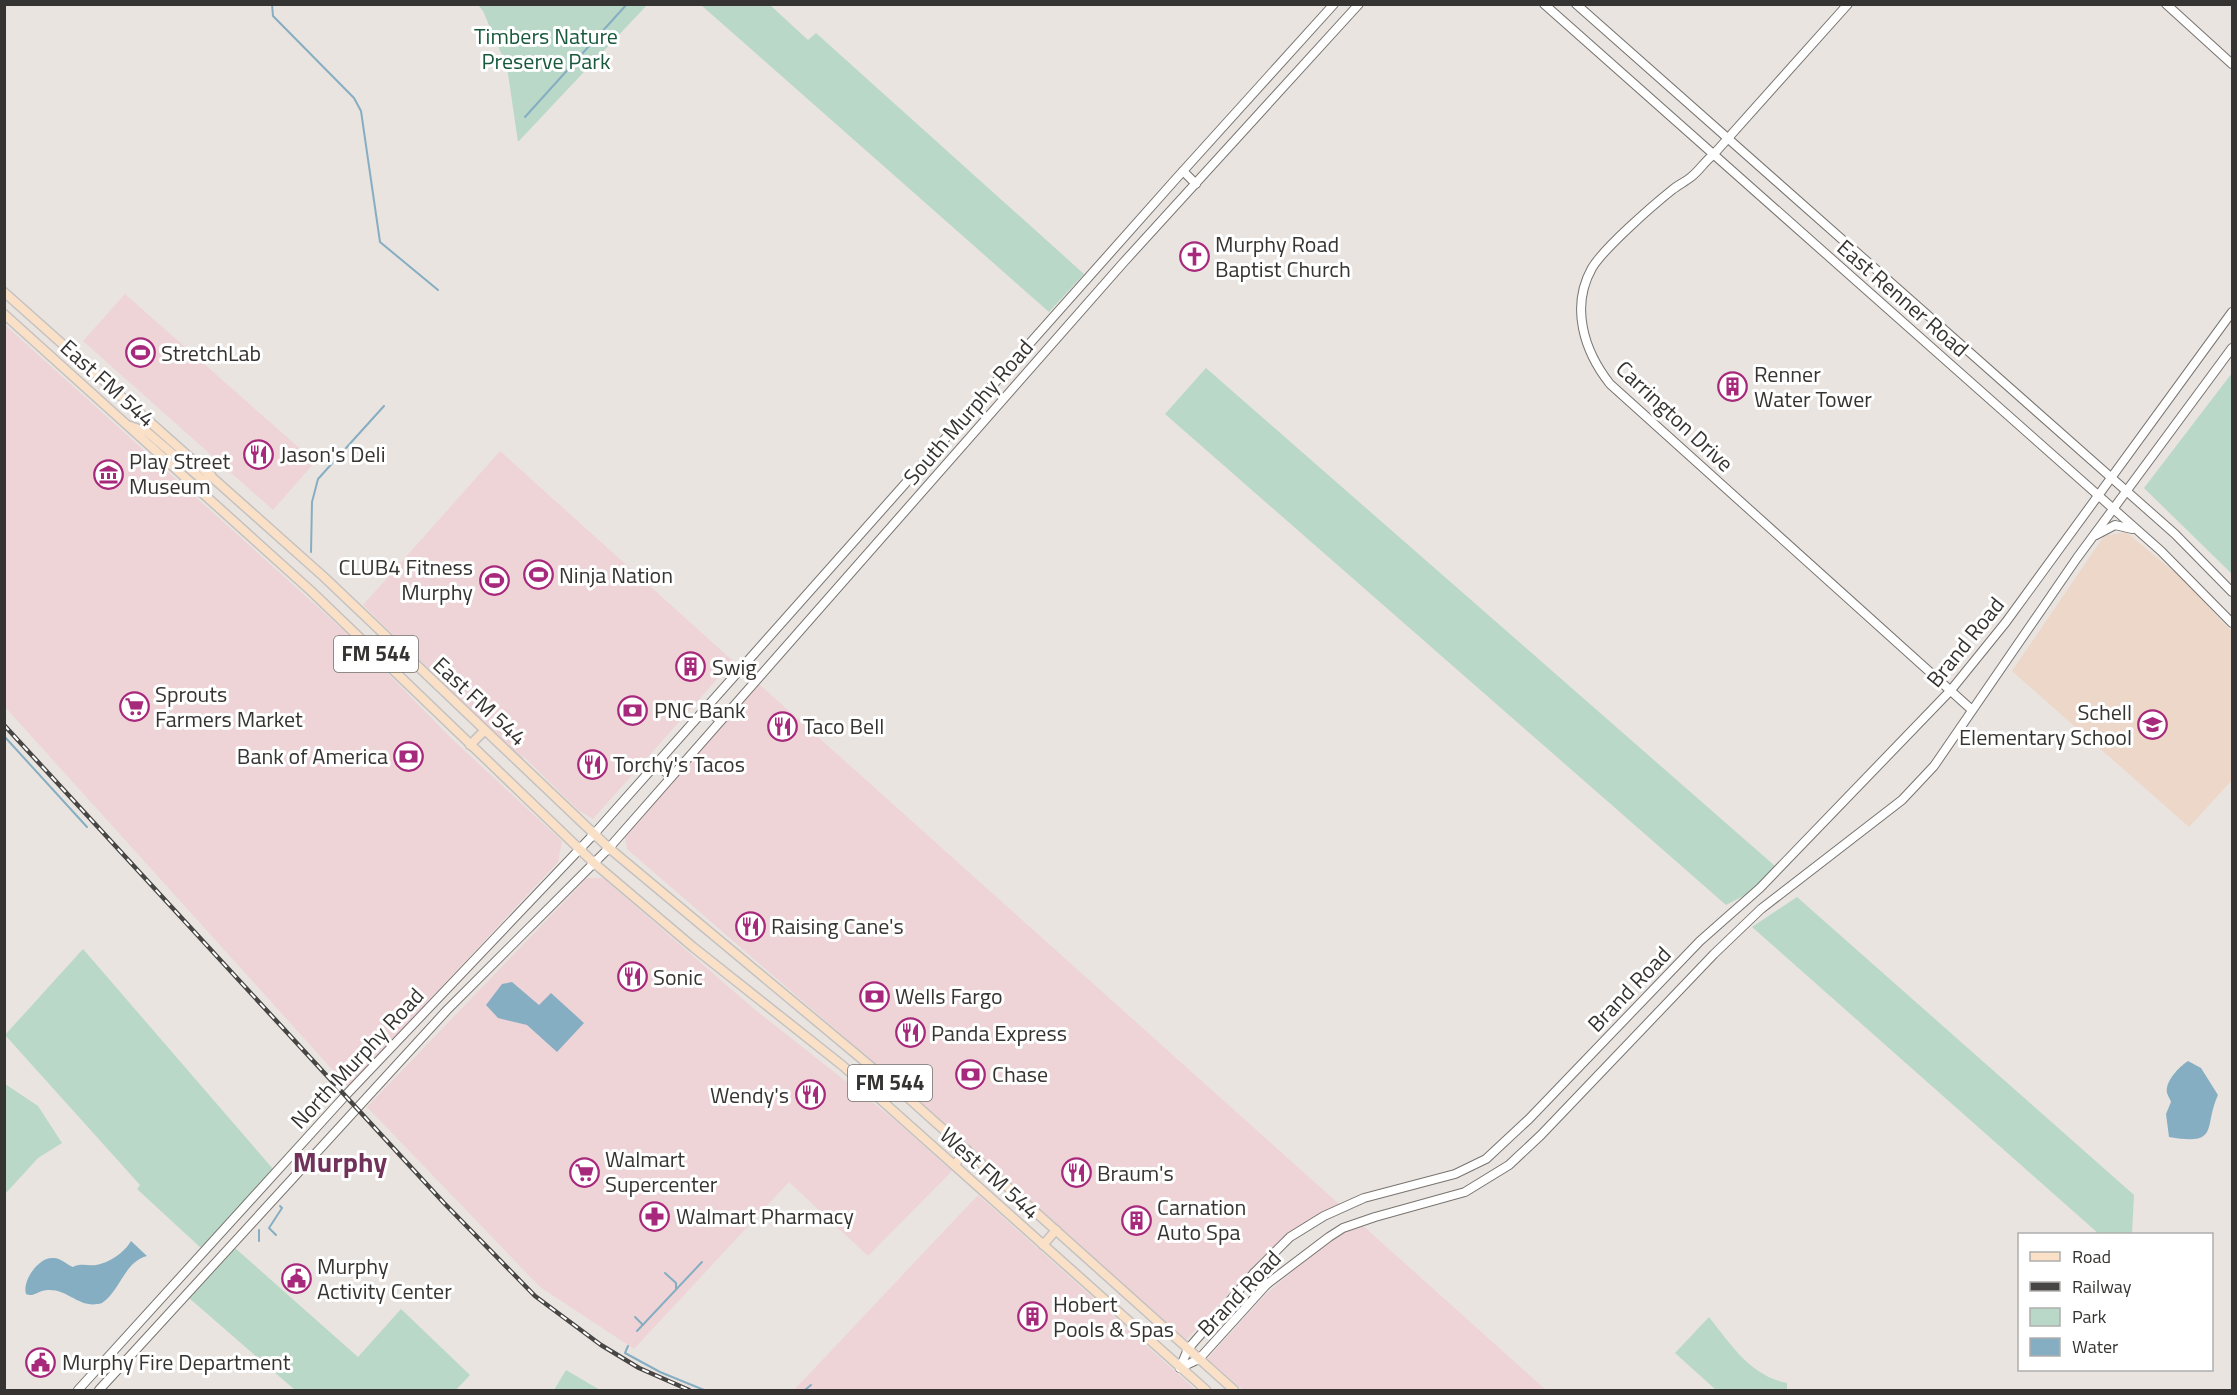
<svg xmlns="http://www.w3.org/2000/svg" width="2237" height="1395" viewBox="0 0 2237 1395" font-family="'Titillium Web',sans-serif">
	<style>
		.commercial { fill: #eed4d7 }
		.education { fill: #ecd7c9 }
		.green { fill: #bad8c7 }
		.water { fill: #86aec2 }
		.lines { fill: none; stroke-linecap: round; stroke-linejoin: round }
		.stream { stroke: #86aec2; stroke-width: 2 }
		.secondary-casing { stroke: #787470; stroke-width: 10 }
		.primary-casing { stroke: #c3c2c2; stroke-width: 11 }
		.secondary { stroke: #fff; stroke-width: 8 }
		.primary { stroke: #fbe0c8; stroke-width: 8 }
		.rail-casing { stroke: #484644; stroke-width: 4.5 }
		.rail { stroke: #fff; stroke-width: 2; stroke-dasharray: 7; stroke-linecap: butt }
		.labels { text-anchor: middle; stroke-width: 6; stroke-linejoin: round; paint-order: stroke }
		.shield { fill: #fff; stroke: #727170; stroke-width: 1.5 }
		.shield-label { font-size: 21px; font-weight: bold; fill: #363432 }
		.park-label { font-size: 22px; fill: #18593c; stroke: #fff }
		.poi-label { font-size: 22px; fill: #363432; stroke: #fff; text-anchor: start }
		.street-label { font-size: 22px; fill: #363432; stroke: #fff }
		.district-label { font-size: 28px; font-weight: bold; fill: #703258; stroke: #fff }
	</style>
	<rect width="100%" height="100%" fill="#e9e4e0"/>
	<g class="commercial">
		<path d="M125,294L315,462L273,510L83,341Z"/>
		<path d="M4,324L361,646L451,738L562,841L558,862L348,1087L5,707Z"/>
		<path d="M500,451L733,661L593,819L578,810L525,758L519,757L363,605Z"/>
		<path d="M759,684L1339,1204L1295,1229L1260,1259L1186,1340L851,1043L627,849L625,837Z"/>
		<path d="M587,878H603L753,1008L895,1120L952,1171L868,1256L789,1182L634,1349L540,1287L367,1107Z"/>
		<path d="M978,1195L1196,1390H794Z"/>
		<path d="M1361,1224L1546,1390H1243L1207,1359L1264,1296L1325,1243Z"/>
	</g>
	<path class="education" d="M2126,532L2183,579L2232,632V780L2189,827L2012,671L2104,536Z"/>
	<g class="green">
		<path d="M478,5H647L518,142L507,67L483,11Z"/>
		<path d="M701,5H770L808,40L816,33L1084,274L1049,312Z"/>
		<path d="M1206,368L1775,866L1749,893L1726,905L1165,414Z"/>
		<path d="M2232,373V574L2144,488Z"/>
		<path d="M1797,897L2134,1195L2132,1234H2099L1752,927Z"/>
		<path d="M83,949L273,1169L201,1248L137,1189L140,1185L5,1035Z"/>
		<path d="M5,1084L38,1106L62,1143L38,1158L5,1194Z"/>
		<path d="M235,1248L358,1357L401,1309L470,1375L456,1390H295L189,1298Z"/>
		<path d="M1709,1317C1731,1345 1751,1376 1787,1383V1390H1716L1675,1353Z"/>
		<path d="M566,1370L600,1390H554Z"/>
	</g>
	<g class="water">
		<path d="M512,982L539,1005L551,993L584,1023L557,1052L527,1025L498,1018L486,1005L502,984Z"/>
		<path d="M2188,1061L2201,1068L2218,1095C2203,1127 2221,1146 2169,1137L2166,1114L2171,1102C2170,1099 2168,1096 2167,1093C2165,1081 2179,1067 2188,1061Z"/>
		<path d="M131,1241L147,1256C124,1262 121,1290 102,1303C80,1310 69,1289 48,1290C39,1290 33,1298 26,1294C22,1281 38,1258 52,1258C60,1257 66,1264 73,1267C80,1263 88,1266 96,1265C109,1263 125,1252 131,1241Z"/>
	</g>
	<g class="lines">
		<g class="stream">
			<path d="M272,4L273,16L354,98L361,111L380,242L438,290"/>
			<path d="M525,117L627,4"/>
			<path d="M311,552L312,502L318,479L384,406"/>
			<path d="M4,736L87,827"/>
			<path d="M259,1230V1241"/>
			<path d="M276,1235L269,1228L282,1208L280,1206"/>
			<path d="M665,1273L676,1283V1289"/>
			<path d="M635,1317L643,1325"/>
			<path d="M637,1331L702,1262"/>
			<path d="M628,1346L625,1353L660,1372L704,1390"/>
			<path d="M805,1390L811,1385"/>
		</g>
		<defs>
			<g id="secondary">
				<path d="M1544,4L2161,551L2232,623"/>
				<path d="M1576,4L2175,534L2232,592"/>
				<path d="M1848,4L1713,155C1705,161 1699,171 1691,177C1685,182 1678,185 1672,190C1652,206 1604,248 1592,268C1570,307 1584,351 1610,384L1972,710"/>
				<path d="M2166,4L2232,64"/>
				<path d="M1183,171L1196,184"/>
				<path d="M2096,535L2115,525L2132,529"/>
				<path d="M707,708L720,721"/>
				<path d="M657,764L671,777"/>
				<path d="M1254,1273L1267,1284"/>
				<path d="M1180,1368L1188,1349L1254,1273L1290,1237L1324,1216L1364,1198L1455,1174L1486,1159L1529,1119L1700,941L1760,888L1951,690L2006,622L2232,312"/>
				<path d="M1180,1368L1199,1359L1267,1284L1329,1237L1343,1228L1375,1217L1465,1192L1509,1165L1541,1135L1714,954L1761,909L1902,800L1934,766L2077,558L2232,348"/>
				<path d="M78,1390L345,1096L594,834L1174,181L1334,4"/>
				<path d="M99,1390L447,1010L609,848L1123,263L1359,4"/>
			</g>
			<g id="primary">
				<path d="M4,292L324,577L609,848L905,1095L1234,1390"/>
				<path d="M4,314L311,591L594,863L693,947L843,1066L1206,1390"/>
				<path d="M130,426L147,432L204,481L211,475"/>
				<path d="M470,745L484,731"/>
				<path d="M954,1165L967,1150"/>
				<path d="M1043,1245L1056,1230"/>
			</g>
		</defs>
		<use href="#secondary" class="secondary-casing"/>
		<use href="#primary" class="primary-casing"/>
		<use href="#secondary" class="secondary"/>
		<use href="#primary" class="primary"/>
		<defs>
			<path id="rail" d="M4,725L444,1203L535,1296L601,1345L639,1368L689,1390"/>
		</defs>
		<use href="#rail" class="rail-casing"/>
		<use href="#rail" class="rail"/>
	</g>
	<defs>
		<symbol id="church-ring" viewBox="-11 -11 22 22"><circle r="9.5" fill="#fff" stroke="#a7297b" stroke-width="1.5"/><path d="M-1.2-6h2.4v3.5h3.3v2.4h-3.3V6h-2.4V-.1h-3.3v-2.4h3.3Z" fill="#a7297b"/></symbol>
		<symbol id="stadium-ring" viewBox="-11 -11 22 22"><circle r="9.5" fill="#fff" stroke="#a7297b" stroke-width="1.5"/><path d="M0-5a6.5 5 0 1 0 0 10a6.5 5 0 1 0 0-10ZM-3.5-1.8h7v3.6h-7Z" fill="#a7297b"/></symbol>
		<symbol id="building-ring" viewBox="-11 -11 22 22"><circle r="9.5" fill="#fff" stroke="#a7297b" stroke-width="1.5"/><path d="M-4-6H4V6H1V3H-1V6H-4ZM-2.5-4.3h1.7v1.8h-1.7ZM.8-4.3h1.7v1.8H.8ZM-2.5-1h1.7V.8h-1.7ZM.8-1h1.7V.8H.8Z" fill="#a7297b"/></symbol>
		<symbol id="restaurant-ring" viewBox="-11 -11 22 22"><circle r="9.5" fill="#fff" stroke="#a7297b" stroke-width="1.5"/><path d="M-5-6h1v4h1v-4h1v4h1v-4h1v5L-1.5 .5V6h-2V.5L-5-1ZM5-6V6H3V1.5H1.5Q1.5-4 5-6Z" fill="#a7297b"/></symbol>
		<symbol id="museum-ring" viewBox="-11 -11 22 22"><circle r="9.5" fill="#fff" stroke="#a7297b" stroke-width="1.5"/><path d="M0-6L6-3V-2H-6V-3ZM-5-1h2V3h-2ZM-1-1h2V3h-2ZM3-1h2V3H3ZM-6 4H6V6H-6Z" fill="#a7297b"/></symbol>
		<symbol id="supermarket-ring" viewBox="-11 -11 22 22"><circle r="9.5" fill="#fff" stroke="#a7297b" stroke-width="1.5"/><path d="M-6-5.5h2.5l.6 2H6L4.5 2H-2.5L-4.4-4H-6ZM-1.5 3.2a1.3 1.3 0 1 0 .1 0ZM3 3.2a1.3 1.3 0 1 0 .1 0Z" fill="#a7297b"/></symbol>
		<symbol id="bank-ring" viewBox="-11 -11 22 22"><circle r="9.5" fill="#fff" stroke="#a7297b" stroke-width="1.5"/><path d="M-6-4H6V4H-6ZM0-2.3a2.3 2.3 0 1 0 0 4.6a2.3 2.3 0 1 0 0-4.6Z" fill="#a7297b"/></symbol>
		<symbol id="school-ring" viewBox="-11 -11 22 22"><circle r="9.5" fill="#fff" stroke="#a7297b" stroke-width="1.5"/><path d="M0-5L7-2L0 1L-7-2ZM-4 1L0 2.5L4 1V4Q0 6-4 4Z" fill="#a7297b"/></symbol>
		<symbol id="pharmacy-ring" viewBox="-11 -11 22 22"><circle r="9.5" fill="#fff" stroke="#a7297b" stroke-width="1.5"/><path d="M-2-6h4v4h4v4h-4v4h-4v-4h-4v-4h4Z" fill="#a7297b"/></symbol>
		<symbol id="civic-ring" viewBox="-11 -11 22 22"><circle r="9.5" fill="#fff" stroke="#a7297b" stroke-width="1.5"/><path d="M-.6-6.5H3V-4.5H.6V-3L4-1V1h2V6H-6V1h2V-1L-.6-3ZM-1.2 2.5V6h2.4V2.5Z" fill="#a7297b"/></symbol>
	</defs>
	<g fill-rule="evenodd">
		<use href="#church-ring" x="1178" y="240" width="33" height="33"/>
		<use href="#stadium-ring" x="124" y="336" width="33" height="33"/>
		<use href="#building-ring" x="1716" y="370" width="33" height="33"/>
		<use href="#restaurant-ring" x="242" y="438" width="33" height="33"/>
		<use href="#museum-ring" x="92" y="458" width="33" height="33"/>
		<use href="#stadium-ring" x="522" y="558" width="33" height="33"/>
		<use href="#stadium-ring" x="478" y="564" width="33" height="33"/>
		<use href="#building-ring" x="674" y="650" width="33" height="33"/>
		<use href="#supermarket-ring" x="118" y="690" width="33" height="33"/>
		<use href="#bank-ring" x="616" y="694" width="33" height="33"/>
		<use href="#school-ring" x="2136" y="708" width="33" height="33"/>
		<use href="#restaurant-ring" x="766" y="710" width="33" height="33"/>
		<use href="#bank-ring" x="392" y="740" width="33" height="33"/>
		<use href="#restaurant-ring" x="576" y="748" width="33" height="33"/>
		<use href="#restaurant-ring" x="734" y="910" width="33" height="33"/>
		<use href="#restaurant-ring" x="616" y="960" width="33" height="33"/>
		<use href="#bank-ring" x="858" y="980" width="33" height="33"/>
		<use href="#restaurant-ring" x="894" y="1016" width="33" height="33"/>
		<use href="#bank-ring" x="954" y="1058" width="33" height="33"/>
		<use href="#restaurant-ring" x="794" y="1078" width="33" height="33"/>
		<use href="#supermarket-ring" x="568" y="1156" width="33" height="33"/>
		<use href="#restaurant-ring" x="1060" y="1156" width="33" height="33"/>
		<use href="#pharmacy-ring" x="638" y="1200" width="33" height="33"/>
		<use href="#building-ring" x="1120" y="1204" width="33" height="33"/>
		<use href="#civic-ring" x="280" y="1262" width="33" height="33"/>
		<use href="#building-ring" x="1016" y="1300" width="33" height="33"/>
		<use href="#civic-ring" x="24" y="1346" width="33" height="33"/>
	</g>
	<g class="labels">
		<g class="shield">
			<rect x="334" y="636" width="84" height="36" rx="4.5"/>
			<rect x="848" y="1065" width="84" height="36" rx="4.5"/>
		</g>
		<g class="shield-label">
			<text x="376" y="661">FM 544</text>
			<text x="890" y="1090">FM 544</text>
		</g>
		<g class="park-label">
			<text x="546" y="44">Timbers Nature<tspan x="546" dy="25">Preserve Park</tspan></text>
		</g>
		<g class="poi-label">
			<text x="1215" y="252">Murphy Road<tspan x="1215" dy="25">Baptist Church</tspan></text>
			<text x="161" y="361">StretchLab</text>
			<text x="1754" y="382">Renner<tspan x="1754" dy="25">Water Tower</tspan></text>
			<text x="280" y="462">Jason's Deli</text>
			<text x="129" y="469">Play Street<tspan x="129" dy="25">Museum</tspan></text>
			<text x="473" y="575" text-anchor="end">CLUB4 Fitness<tspan x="473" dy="25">Murphy</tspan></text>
			<text x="559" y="583">Ninja Nation</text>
			<text x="712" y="675">Swig</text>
			<text x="155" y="702">Sprouts<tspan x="155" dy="25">Farmers Market</tspan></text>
			<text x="654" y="718">PNC Bank</text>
			<text x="2132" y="720" text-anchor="end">Schell<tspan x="2132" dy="25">Elementary School</tspan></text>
			<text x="803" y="734">Taco Bell</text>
			<text x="388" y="764" text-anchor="end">Bank of America</text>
			<text x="613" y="772">Torchy's Tacos</text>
			<text x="771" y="934">Raising Cane's</text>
			<text x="653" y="985">Sonic</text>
			<text x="895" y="1004">Wells Fargo</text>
			<text x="931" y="1041">Panda Express</text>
			<text x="992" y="1082">Chase</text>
			<text x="789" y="1103" text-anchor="end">Wendy's</text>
			<text x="605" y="1167">Walmart<tspan x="605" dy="25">Supercenter</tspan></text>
			<text x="1097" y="1181">Braum's</text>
			<text x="1157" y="1215">Carnation<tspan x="1157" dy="25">Auto Spa</tspan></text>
			<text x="676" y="1224">Walmart Pharmacy</text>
			<text x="317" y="1274">Murphy<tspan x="317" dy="25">Activity Center</tspan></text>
			<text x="1053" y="1312">Hobert<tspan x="1053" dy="25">Pools &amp; Spas</tspan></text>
			<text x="62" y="1370">Murphy Fire Department</text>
		</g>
		<g class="street-label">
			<text transform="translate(1903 298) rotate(41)" y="8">East Renner Road</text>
			<text transform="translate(108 383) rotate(42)" y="8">East FM 544</text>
			<text transform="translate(968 412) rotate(-49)" y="8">South Murphy Road</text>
			<text transform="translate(1675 416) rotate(43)" y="8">Carrington Drive</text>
			<text transform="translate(1965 642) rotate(-51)" y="8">Brand Road</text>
			<text transform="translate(480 701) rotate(43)" y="8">East FM 544</text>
			<text transform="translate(1629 989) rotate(-46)" y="8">Brand Road</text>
			<text transform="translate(357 1058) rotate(-47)" y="8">North Murphy Road</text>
			<text transform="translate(990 1173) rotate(42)" y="8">West FM 544</text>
			<text transform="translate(1239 1293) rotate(-46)" y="8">Brand Road</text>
		</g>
		<g class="district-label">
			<text x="340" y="1172">Murphy</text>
		</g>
	</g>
	<rect width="2237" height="1395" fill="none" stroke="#363432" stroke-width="12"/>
	<rect x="2018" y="1233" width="195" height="138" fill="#ffffff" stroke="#afaead" stroke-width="1.5"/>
	<rect x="2030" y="1252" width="30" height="9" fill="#fbe0c8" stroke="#afaead" stroke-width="1.5"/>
	<text x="2072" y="1263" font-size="18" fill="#363432">Road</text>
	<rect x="2030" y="1282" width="30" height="9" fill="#484644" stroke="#afaead" stroke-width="1.5"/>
	<text x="2072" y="1293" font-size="18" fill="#363432">Railway</text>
	<rect x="2030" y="1308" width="30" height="18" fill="#bad8c7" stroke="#afaead" stroke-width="1.5"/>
	<text x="2072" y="1323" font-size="18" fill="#363432">Park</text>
	<rect x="2030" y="1338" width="30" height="18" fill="#86aec2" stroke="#afaead" stroke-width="1.5"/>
	<text x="2072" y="1353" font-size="18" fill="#363432">Water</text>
</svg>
